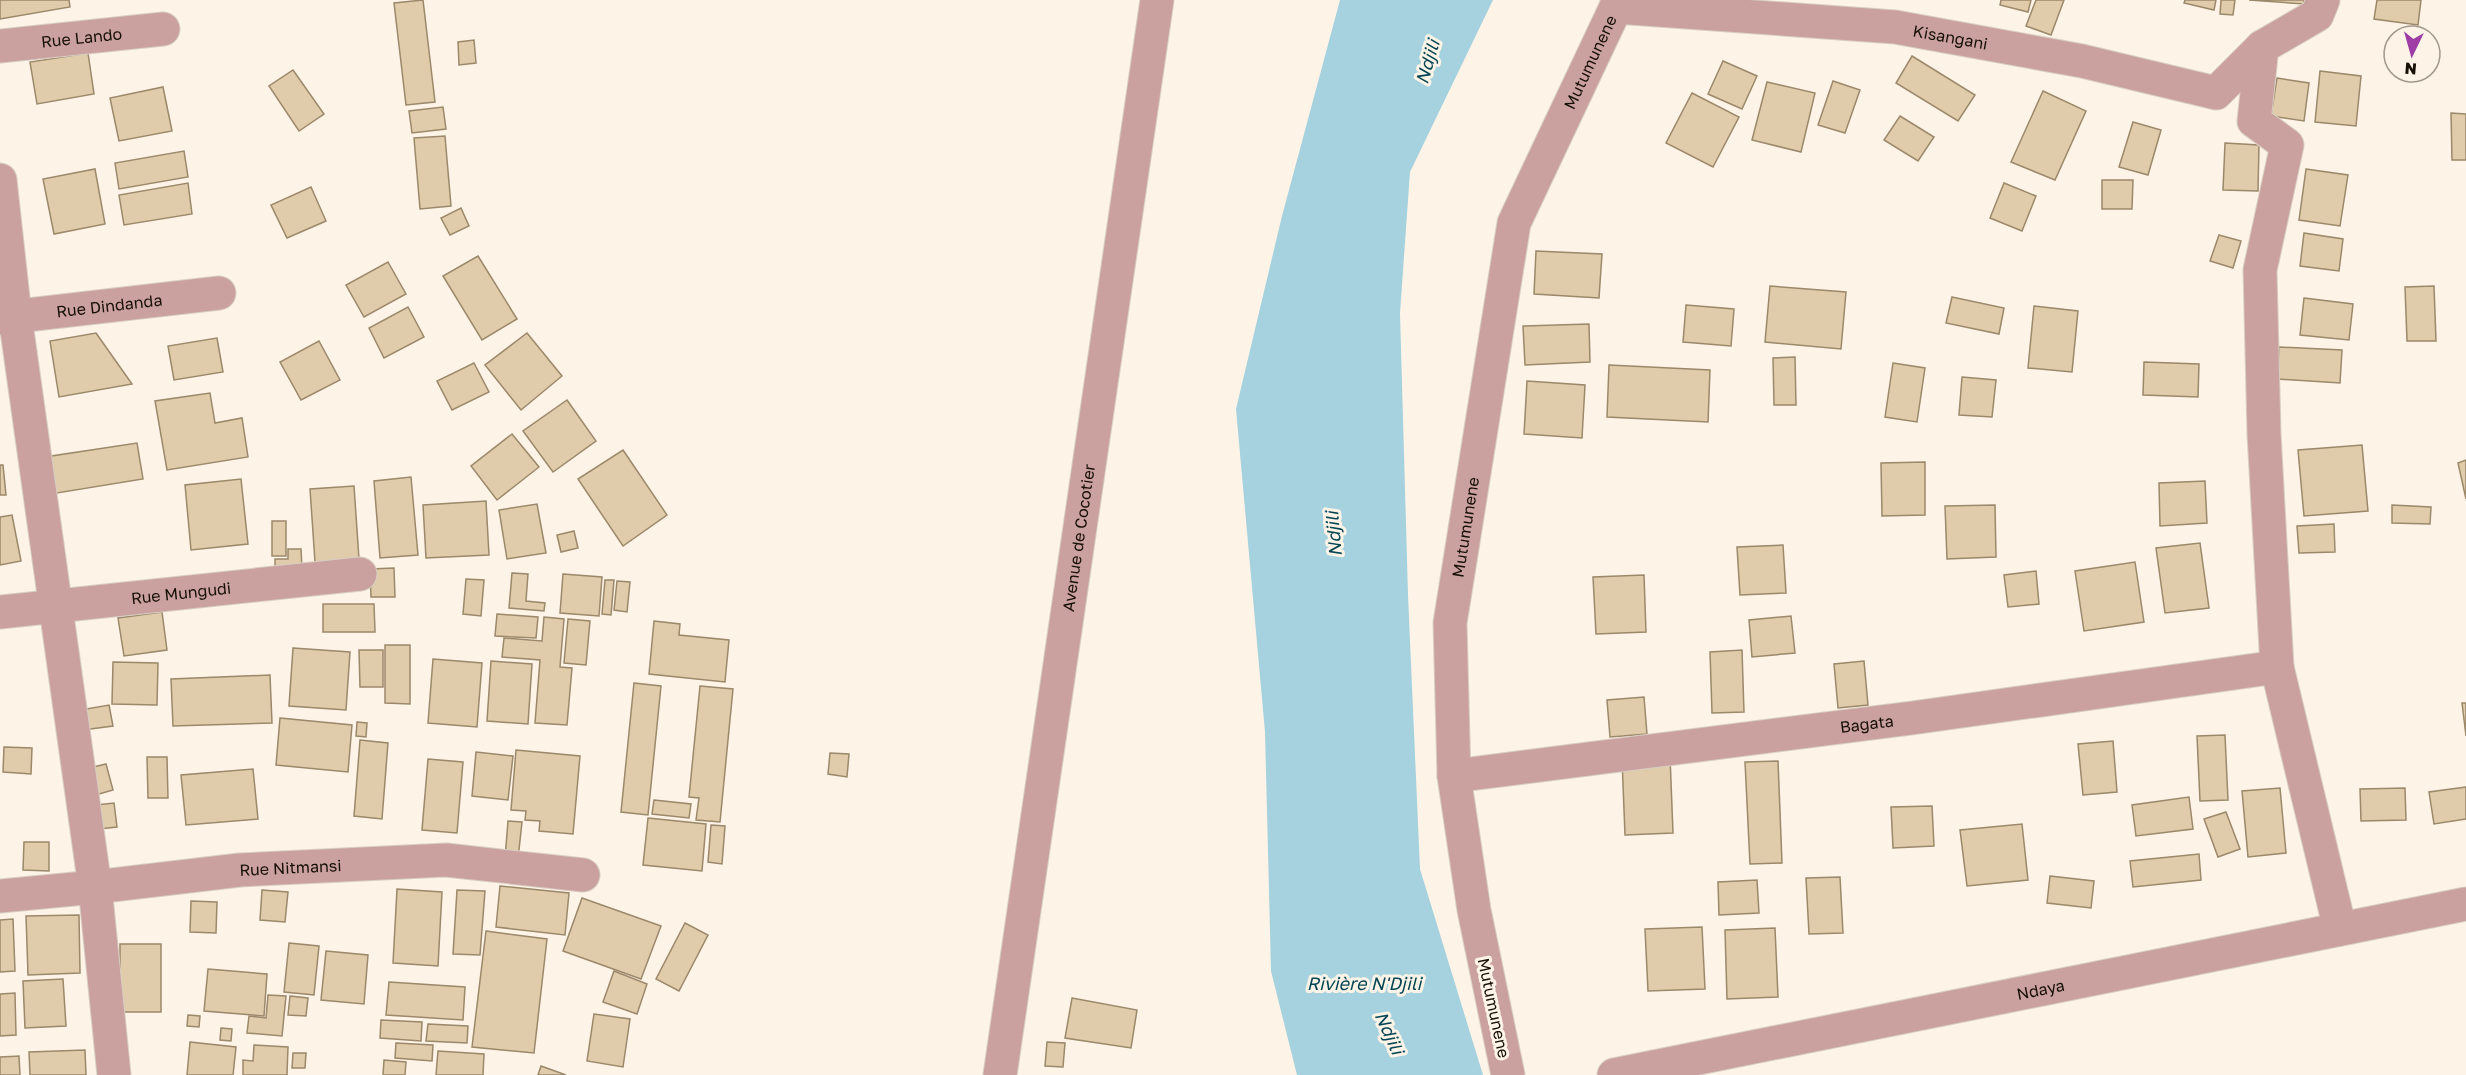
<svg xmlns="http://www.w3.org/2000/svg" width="2466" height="1075" viewBox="0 0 2466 1075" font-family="'Golos Text',sans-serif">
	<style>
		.water { fill: #a6d1de }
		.building { fill: #e0cbaa; stroke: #9c886a; stroke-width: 1.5 }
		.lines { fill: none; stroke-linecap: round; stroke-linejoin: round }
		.minor-casing { stroke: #d8cfc3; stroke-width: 35 }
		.minor { stroke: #cba1a0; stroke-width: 33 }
		.labels { text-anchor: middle; stroke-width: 6; stroke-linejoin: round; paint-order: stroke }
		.street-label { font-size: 16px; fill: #160f04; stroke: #fdf4e7 }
		.water-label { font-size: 18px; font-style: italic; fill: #054654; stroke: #fdf4e7 }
	</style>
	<rect width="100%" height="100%" fill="#fdf4e7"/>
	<path class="water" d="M1340,0H1493L1410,172L1400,313L1408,595L1420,869L1483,1075H1297L1271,971L1265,732L1236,409L1282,216Z"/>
	<g class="building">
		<path d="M0,0H69L70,7L0,19Z"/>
		<path d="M423,0L435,102L406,105L394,3Z"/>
		<path d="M2001,0H2031L2028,12L2000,5Z"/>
		<path d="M2036,0H2064L2051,35L2026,26Z"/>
		<path d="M2185,0H2216L2214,10L2184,3Z"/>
		<path d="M2221,0H2235L2233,15L2220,14Z"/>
		<path d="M2249,0H2304V4Z"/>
		<path d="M2377,0H2421L2418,25L2374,19Z"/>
		<path d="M474,40L476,63L459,65L458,42Z"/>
		<path d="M88,53L94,94L37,104L30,62Z"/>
		<path d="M1912,56L1975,95L1958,121L1896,83Z"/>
		<path d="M1723,61L1757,76L1742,109L1708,94Z"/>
		<path d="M293,70L324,114L299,131L269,86Z"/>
		<path d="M2320,71L2361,76L2356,126L2315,122Z"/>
		<path d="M2277,78L2309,83L2304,121L2271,116Z"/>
		<path d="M1833,81L1860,90L1845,133L1818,125Z"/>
		<path d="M1767,82L1815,93L1801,152L1752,140Z"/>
		<path d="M163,87L172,131L119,141L110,98Z"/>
		<path d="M2043,91L2086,111L2055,180L2011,162Z"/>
		<path d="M1692,93L1739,117L1713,167L1666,143Z"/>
		<path d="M443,107L446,129L412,133L409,111Z"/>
		<path d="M2451,113L2466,114V160H2452Z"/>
		<path d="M1900,116L1934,137L1918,161L1884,140Z"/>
		<path d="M2133,122L2161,130L2148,175L2119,167Z"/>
		<path d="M445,136L451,206L420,209L414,138Z"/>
		<path d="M2225,143L2259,145L2258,191L2223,190Z"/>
		<path d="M184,151L188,177L119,189L115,163Z"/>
		<path d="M95,169L105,224L54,234L43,179Z"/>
		<path d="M2306,169L2348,175L2340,226L2299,220Z"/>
		<path d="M2102,180H2133L2132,209H2102Z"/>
		<path d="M188,183L192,214L124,225L119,195Z"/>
		<path d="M2004,183L2036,196L2022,231L1990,218Z"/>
		<path d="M311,187L326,221L287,238L271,205Z"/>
		<path d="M461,208L469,226L450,235L441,218Z"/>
		<path d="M2304,233L2343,239L2339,271L2300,266Z"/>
		<path d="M2219,235L2241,241L2233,268L2210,261Z"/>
		<path d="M1536,251L1602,254L1599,298L1534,294Z"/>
		<path d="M478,256L517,319L482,340L443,276Z"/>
		<path d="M388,262L406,294L364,317L346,285Z"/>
		<path d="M1770,286L1846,292L1841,349L1765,342Z"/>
		<path d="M2434,286L2436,341H2407L2405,287Z"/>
		<path d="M1952,297L2004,308L1999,334L1946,323Z"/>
		<path d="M2304,298L2353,304L2349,340L2300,335Z"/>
		<path d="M1686,305L1734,309L1731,346L1683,342Z"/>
		<path d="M2034,306L2078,311L2072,372L2028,368Z"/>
		<path d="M408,307L424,337L384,358L369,328Z"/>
		<path d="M1589,324L1590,362L1525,365L1523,326Z"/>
		<path d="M96,333L132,384L59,397L50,341Z"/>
		<path d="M527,333L562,376L521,410L485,365Z"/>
		<path d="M217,338L223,372L174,380L168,346Z"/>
		<path d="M319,341L340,380L301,400L280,362Z"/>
		<path d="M2279,347L2342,350L2340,383L2278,379Z"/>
		<path d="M1795,357L1796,405H1774L1773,358Z"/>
		<path d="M2144,362L2199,364L2198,397L2143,395Z"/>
		<path d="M474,363L489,392L452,410L437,381Z"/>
		<path d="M1893,363L1925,368L1917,422L1885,417Z"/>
		<path d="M1609,365L1710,370L1708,422L1607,417Z"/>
		<path d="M1962,377L1996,380L1992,417L1959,415Z"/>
		<path d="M1527,381L1585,385L1582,438L1524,434Z"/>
		<path d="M210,393L215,423L242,418L248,457L167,470L155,401Z"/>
		<path d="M567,400L596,441L553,472L523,431Z"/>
		<path d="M512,434L539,467L497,500L471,466Z"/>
		<path d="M137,443L143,479L51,494L45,457Z"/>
		<path d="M2362,445L2368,511L2304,516L2298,450Z"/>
		<path d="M623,450L667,515L623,546L578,479Z"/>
		<path d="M2466,460V499L2458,463Z"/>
		<path d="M1925,462V515L1882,516L1881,463Z"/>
		<path d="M0,465H3L6,495H0Z"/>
		<path d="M411,477L418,555L380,558L374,481Z"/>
		<path d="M241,479L248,544L191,550L185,485Z"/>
		<path d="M2205,481L2207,523L2160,526L2159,483Z"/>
		<path d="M354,486L359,559L315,562L310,489Z"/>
		<path d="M486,501L489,555L426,558L423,505Z"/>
		<path d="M537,504L546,553L507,559L499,510Z"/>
		<path d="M1995,505L1996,557L1947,559L1945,506Z"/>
		<path d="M2392,505L2431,507L2430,524L2392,523Z"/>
		<path d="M12,515L21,561L0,565V517Z"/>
		<rect x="272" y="521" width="14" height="35"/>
		<path d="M2334,524L2335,552L2299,553L2297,526Z"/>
		<path d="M574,531L578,548L561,552L557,535Z"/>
		<path d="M2200,543L2209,608L2165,613L2156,548Z"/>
		<path d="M1783,545L1786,593L1740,595L1737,547Z"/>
		<path d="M288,549H301L302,568L275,569V559H288Z"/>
		<path d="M2135,562L2144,622L2084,631L2075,571Z"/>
		<path d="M394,568L395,597H371L370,569Z"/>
		<path d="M2036,571L2039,604L2008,607L2004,575Z"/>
		<path d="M512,573L528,574L526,601L545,603L544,611L509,608Z"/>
		<path d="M563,574L602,577L599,616L560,613Z"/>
		<path d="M1644,575L1646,632L1596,634L1593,577Z"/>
		<path d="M466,579L484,580L481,616L463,614Z"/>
		<path d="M605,580H614L611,615L602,614Z"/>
		<path d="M617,581L630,582L627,612L614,610Z"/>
		<path d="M323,604H374L375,632H323Z"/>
		<path d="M162,612L167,650L124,656L118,618Z"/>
		<path d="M497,614L538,617L536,638L495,636Z"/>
		<path d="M1791,616L1795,653L1752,657L1749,620Z"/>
		<path d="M544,617L564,619L560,667L572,668L567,725L535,723L540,660L502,657L504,638L542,641Z"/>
		<path d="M568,619L590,621L586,665L564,663Z"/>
		<path d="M654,621L680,624L679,635L729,640L725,682L649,674Z"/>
		<path d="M385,645H410V704L385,703Z"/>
		<path d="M293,648L350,652L346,710L289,706Z"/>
		<path d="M359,650H383V687H360Z"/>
		<path d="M1742,650L1744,712L1712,713L1710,652Z"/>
		<path d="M433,659L482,663L477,727L428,723Z"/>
		<path d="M491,661L532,664L528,724L487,721Z"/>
		<path d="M1864,661L1868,705L1838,708L1834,664Z"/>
		<path d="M113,662L158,663L157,705L112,704Z"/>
		<path d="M270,675L272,723L173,726L171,679Z"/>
		<path d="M634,683L661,686L648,815L621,812Z"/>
		<path d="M700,686L733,689L720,822L696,820L699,798L689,797Z"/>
		<path d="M1644,697L1647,734L1610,737L1607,700Z"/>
		<path d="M2462,703H2466V736Z"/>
		<path d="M109,705L113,726L83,730L80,710Z"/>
		<path d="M280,718L352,725L348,772L276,765Z"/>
		<path d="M357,722L367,723L366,737L356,736Z"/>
		<path d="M2225,735L2228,800L2200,801L2197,736Z"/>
		<path d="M360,740L388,743L382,819L354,816Z"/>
		<path d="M2113,741L2117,792L2083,795L2078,744Z"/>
		<path d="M4,747L32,748L31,774L3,772Z"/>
		<path d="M516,750L580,756L573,834L539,831L540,821L525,820L526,811L511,810Z"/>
		<path d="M476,752L513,756L508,800L472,796Z"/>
		<path d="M830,753L849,754L847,777L828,774Z"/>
		<path d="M1670,756L1673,833L1625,835L1622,759Z"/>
		<path d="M147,757H167L168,798H148Z"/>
		<path d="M428,759L463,762L457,833L422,830Z"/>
		<path d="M1778,761L1782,863L1750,864L1745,762Z"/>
		<path d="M106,764L113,790L92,796L85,769Z"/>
		<path d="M253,769L258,819L186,825L181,775Z"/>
		<path d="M2466,787V819L2434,824L2429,792Z"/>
		<path d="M2280,788L2286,853L2248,857L2242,791Z"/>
		<path d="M2405,788L2406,820L2361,821L2360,789Z"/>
		<path d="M2189,797L2193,829L2136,836L2132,805Z"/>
		<path d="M654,800L691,804L689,818L652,814Z"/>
		<path d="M114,803L117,827L90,830L87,806Z"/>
		<path d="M1932,806L1934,846L1893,848L1891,807Z"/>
		<path d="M2226,812L2240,849L2218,857L2204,819Z"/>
		<path d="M648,818L706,824L702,871L643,865Z"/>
		<path d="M508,821L522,822L518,859L505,858Z"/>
		<path d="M2022,824L2028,880L1967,886L1960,830Z"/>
		<path d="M711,825L725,826L722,864L708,862Z"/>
		<path d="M24,842H49V871L23,870Z"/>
		<path d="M2199,854L2201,880L2133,887L2130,861Z"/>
		<path d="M2050,876L2094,881L2091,908L2047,903Z"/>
		<path d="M1840,877L1843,933L1809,934L1806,878Z"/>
		<path d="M1757,880L1759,913L1719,915L1718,882Z"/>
		<path d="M500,886L569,893L565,935L496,927Z"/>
		<path d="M397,889L442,892L438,966L393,963Z"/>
		<path d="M262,890L288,892L285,922L260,920Z"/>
		<path d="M457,890L485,891L480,955L453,954Z"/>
		<path d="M582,898L661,926L641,979L563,951Z"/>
		<path d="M191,901L217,902L216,933L190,932Z"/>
		<path d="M79,915L80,973L28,975L26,916Z"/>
		<path d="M13,919L15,971L0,972V920Z"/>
		<path d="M685,923L708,935L679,991L656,979Z"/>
		<path d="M1702,927L1705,989L1648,991L1645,929Z"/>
		<path d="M1775,928L1778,997L1727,999L1725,930Z"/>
		<path d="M486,931L547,939L534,1053L472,1047Z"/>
		<path d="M289,943L319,946L314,995L284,992Z"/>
		<rect x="120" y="944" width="41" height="68"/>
		<path d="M326,951L368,955L364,1004L321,1000Z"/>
		<path d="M208,969L267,974L264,1016L204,1011Z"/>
		<path d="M614,971L647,984L637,1014L603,1002Z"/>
		<path d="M63,979L66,1026L25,1028L23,981Z"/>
		<path d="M389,982L465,987L463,1020L386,1015Z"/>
		<path d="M15,993L16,1035L0,1036V994Z"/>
		<path d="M268,995L286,996L282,1036L247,1033L249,1016L266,1018Z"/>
		<path d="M290,996L308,998L306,1016L288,1015Z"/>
		<path d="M1072,998L1137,1010L1131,1048L1065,1038Z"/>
		<path d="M594,1014L630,1019L623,1067L587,1061Z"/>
		<path d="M188,1015L200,1016L199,1027L187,1026Z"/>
		<path d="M381,1020L422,1022L421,1041L380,1038Z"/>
		<path d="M428,1024L468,1026L467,1043L426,1041Z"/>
		<path d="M221,1028L232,1029L231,1041L220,1040Z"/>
		<path d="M190,1042L236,1047L233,1075H187Z"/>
		<path d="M1047,1042L1065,1043L1063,1067L1045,1066Z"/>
		<path d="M396,1043L433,1045L432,1061L395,1058Z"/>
		<path d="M254,1045L288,1047L287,1075H243V1060L253,1061Z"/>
		<path d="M85,1050L86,1075H30L29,1052Z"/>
		<path d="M438,1051L484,1054L483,1075H436Z"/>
		<path d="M293,1053H306L305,1068H292Z"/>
		<path d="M19,1056L20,1075H0V1057Z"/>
		<path d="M384,1060L406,1062L405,1075H383Z"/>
		<path d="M541,1066L566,1075H538Z"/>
	</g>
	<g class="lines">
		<defs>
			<g id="minor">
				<path d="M2323,0L2317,15L2262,47L2254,121L2287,145L2260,270L2264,434L2277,667L2340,929"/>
				<path id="s1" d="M1616,7L1895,27L2082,61L2216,93L2262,47"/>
				<path id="s2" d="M0,46L163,29"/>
				<path d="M0,180L15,316L95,887L114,1075"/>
				<path id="s3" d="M0,318L219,293"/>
				<path id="s4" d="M0,612L360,574"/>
				<path id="s5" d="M1454,776L1912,718L2277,667"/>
				<path id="s6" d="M0,896L95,887L240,870L446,860L583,875"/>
				<path id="s7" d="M1000,1075L1157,0"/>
				<path id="s8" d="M1508,1075L1474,910L1454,776L1450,623L1514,223L1616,7L1618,0"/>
				<path id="s9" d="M1614,1075L2466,904"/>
			</g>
		</defs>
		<use href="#minor" class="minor-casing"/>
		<use href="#minor" class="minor"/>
	</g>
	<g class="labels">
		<g class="street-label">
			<text dy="6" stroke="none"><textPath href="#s2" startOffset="82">Rue Lando</textPath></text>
			<text dy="6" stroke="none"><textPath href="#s1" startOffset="336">Kisangani</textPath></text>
			<text dy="6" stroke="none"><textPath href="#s8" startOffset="1040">Mutumunene</textPath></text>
			<text dy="6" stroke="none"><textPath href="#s3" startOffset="110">Rue Dindanda</textPath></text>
			<text dy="6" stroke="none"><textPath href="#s8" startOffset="554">Mutumunene</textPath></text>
			<text dy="6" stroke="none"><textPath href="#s7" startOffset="543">Avenue de Cocotier</textPath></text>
			<text dy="6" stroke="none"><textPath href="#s4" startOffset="182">Rue Mungudi</textPath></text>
			<text dy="6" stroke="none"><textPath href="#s5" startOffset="416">Bagata</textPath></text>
			<text dy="6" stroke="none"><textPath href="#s6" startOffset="292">Rue Nitmansi</textPath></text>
			<text dy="6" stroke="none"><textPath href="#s9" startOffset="435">Ndaya</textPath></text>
			<text transform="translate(1494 1008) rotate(78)" y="6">Mutumunene</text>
		</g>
		<g class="water-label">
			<text transform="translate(1428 62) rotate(-74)" y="6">Ndjili</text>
			<text transform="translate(1334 534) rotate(-95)" y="6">Ndjili</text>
			<text x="1364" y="990">Rivière N'Djili</text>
			<text transform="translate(1389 1033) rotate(66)" y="6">Ndjili</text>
		</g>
	</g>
	<g transform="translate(2412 54) rotate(185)"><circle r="28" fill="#fdf4e7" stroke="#a1988c" stroke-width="1.5"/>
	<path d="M0-4.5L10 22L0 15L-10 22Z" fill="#9d3da5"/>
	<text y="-9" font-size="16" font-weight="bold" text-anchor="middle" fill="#160f04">N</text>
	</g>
</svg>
